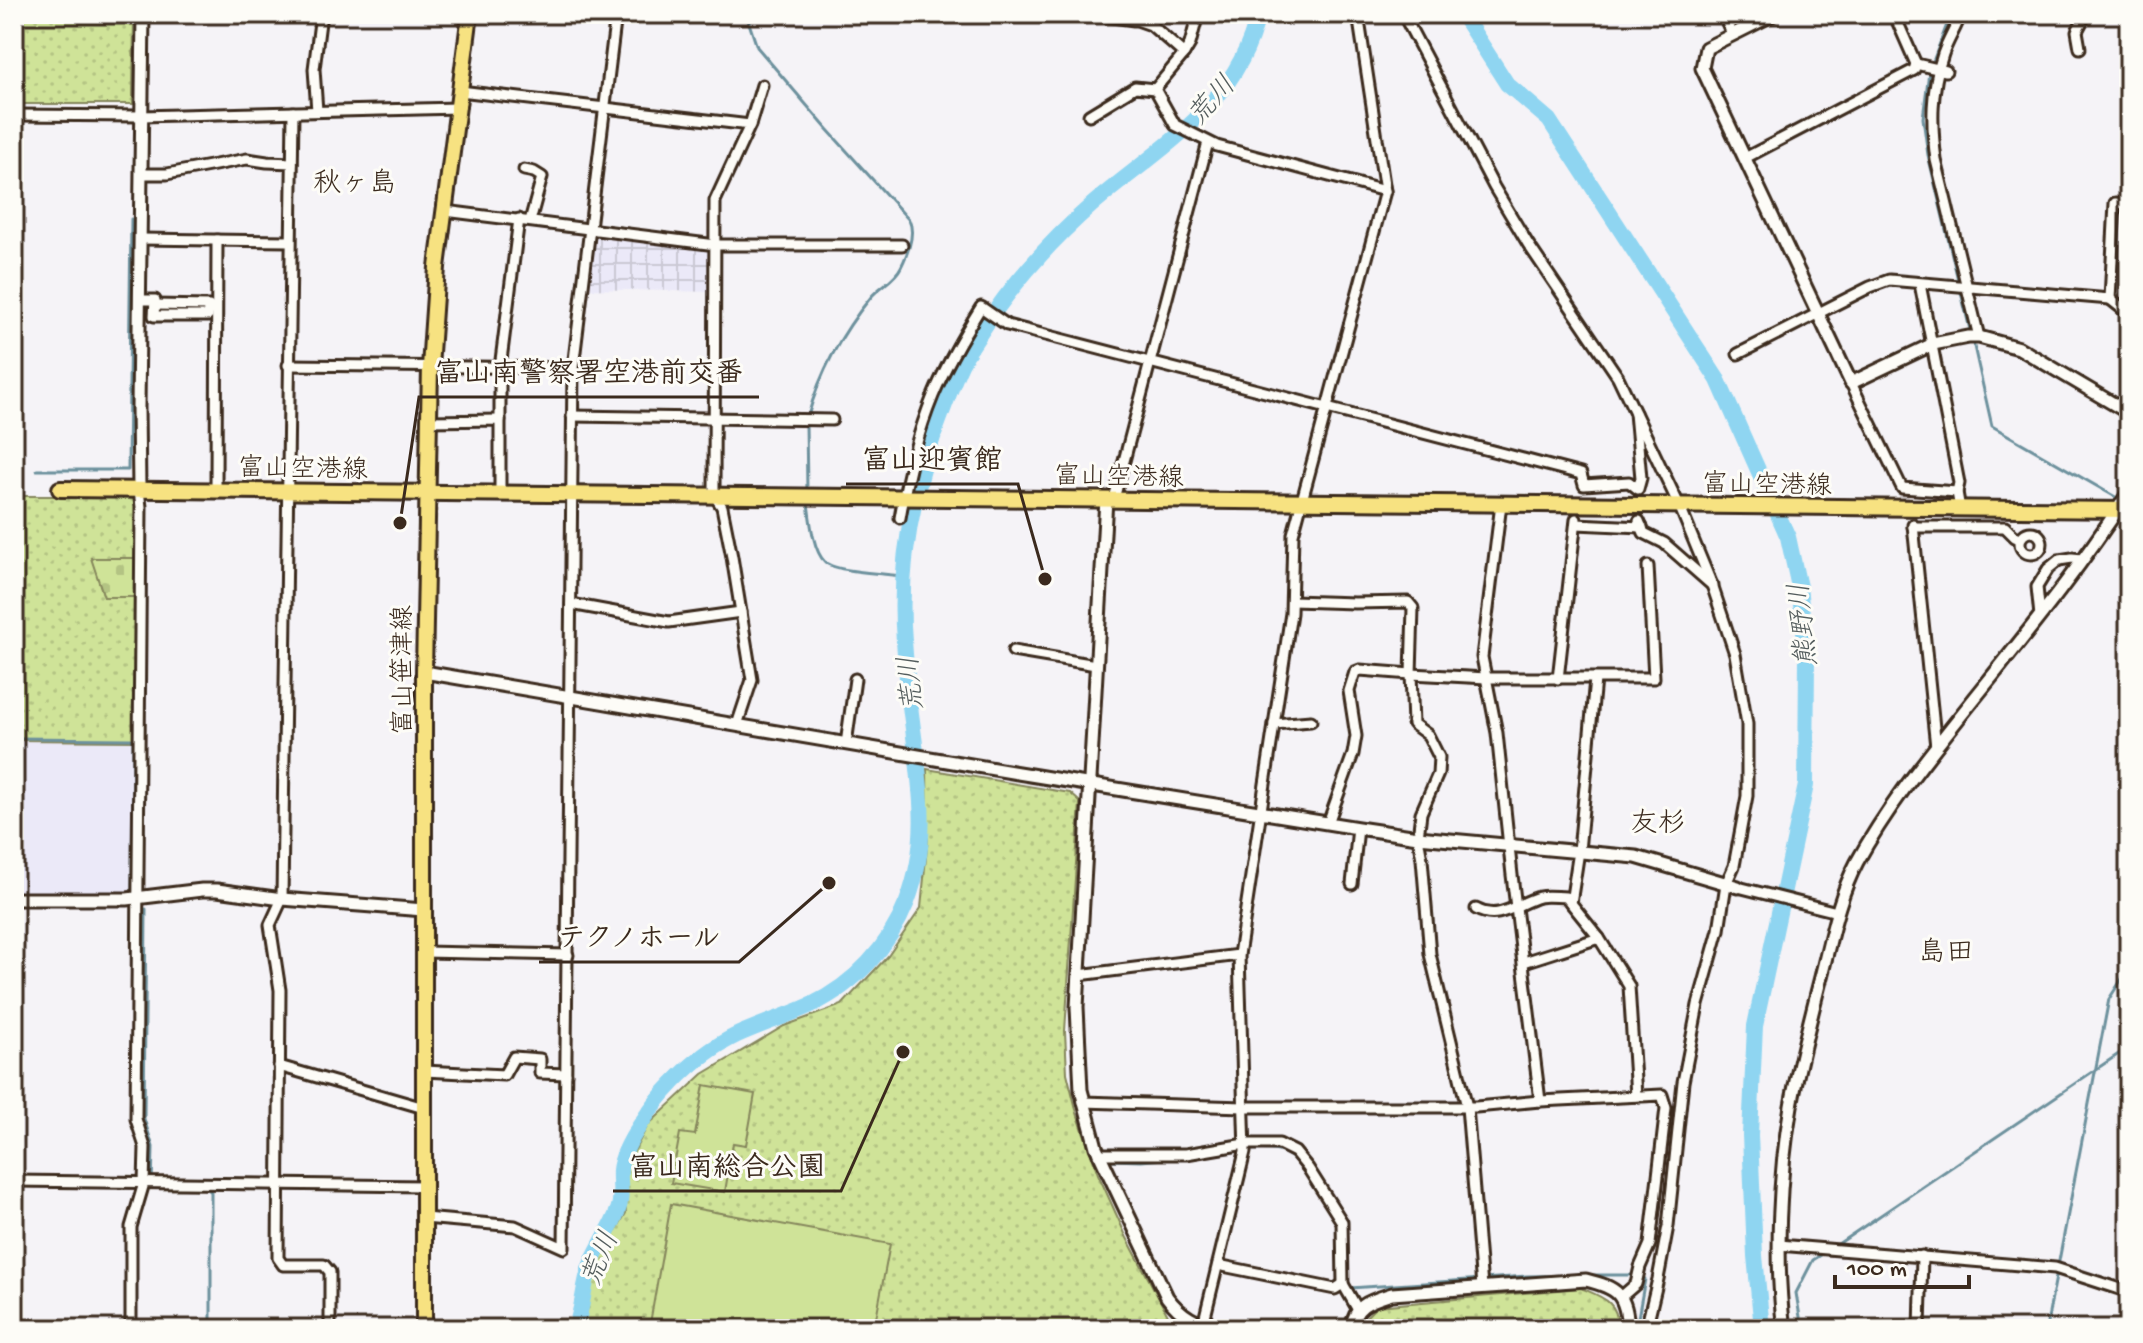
<svg xmlns="http://www.w3.org/2000/svg" width="2143" height="1343" viewBox="0 0 2143 1343" font-family="'Gochi Hand','Klee One',sans-serif">
	<style>
		.built { fill: #ebe9f8 }
		.industrial { fill: url(#industrial-grid) }
		.grass { fill: url(#grass-dots); stroke: #85865b; stroke-width: 2 }
		.cemetery { fill: url(#cemetery-stones); stroke: #85865b; stroke-width: 2 }
		.pitch { fill: #cfe398; stroke: #85865b; stroke-width: 2 }
		.lines { fill: none; stroke-linecap: round; stroke-linejoin: round }
		.stream { stroke: #6d919d; stroke-width: 3 }
		.river { stroke: #8fd5f1; stroke-width: 16 }
		.minor-tunnel { stroke: #d0cbcc; stroke-width: 9; stroke-dasharray: 9 4.5; stroke-linecap: butt }
		.minor-casing { stroke: #3b2a1e; stroke-width: 15 }
		.tertiary-casing { stroke: #3b2a1e; stroke-width: 17 }
		.primary-casing { stroke: #3b2a1e; stroke-width: 20 }
		.minor { stroke: #fdfcf7; stroke-width: 9 }
		.tertiary { stroke: #fdfcf7; stroke-width: 11 }
		.primary { stroke: #f7e281; stroke-width: 14 }
		.labels { text-anchor: middle; stroke-width: 6; stroke-linejoin: round; paint-order: stroke }
		.street-label { font-size: 26px; fill: #3b2a1e; stroke: #fdfcf7 }
		.water-label { font-size: 28px; font-style: italic; fill: #545d5d; stroke: #fdfcf7 }
		.neighbourhood-label { font-size: 28px; fill: #3b2a1e; stroke: #fdfcf7 }
		.leader { fill: none; stroke: #3b2a1e; stroke-width: 3 }
		.callout-dot { fill: #3b2a1e; stroke: #fdfcf7; stroke-width: 3 }
		.callout-label { font-size: 28px; text-anchor: middle; font-weight: bold; fill: #3b2a1e; stroke: #fdfcf7; stroke-width: 6; stroke-linejoin: round; paint-order: stroke }
	</style>
	<defs>
		<pattern id="industrial-grid" width="8" height="8" patternUnits="userSpaceOnUse" patternTransform="scale(2)"><rect width="8" height="8" fill="#ebe9f8"/><path d="M0 4h8M4 0v8" fill="none" stroke="#cac8d4"/></pattern>
		<pattern id="grass-dots" width="8" height="8" patternUnits="userSpaceOnUse" patternTransform="scale(2)"><rect width="8" height="8" fill="#cfe398"/><path d="M2 2h.1M6 6h.1" fill="none" stroke="#b3c383" stroke-width="1.8" stroke-linecap="round"/></pattern>
		<pattern id="cemetery-stones" width="16" height="16" patternUnits="userSpaceOnUse" patternTransform="scale(2)"><rect width="16" height="16" fill="#cfe398"/><path d="M2 7V4a2 2 0 0 1 4 0v3zM10 15v-3a2 2 0 0 1 4 0v3z" fill="#b3c383"/></pattern>
	</defs>
	<rect width="100%" height="100%" fill="#f5f3f7"/>
	<filter id="ink" filterUnits="userSpaceOnUse"><feTurbulence type="fractalNoise" baseFrequency=".0125" numOctaves="2"/><feDisplacementMap in="SourceGraphic" scale="16" xChannelSelector="R" yChannelSelector="G"/><feConvolveMatrix kernelMatrix="1 2 1 2 8 2 1 2 1" color-interpolation-filters="sRGB"/></filter>
	<g filter="url(#ink)">
		<path class="built" d="M14,736L136,738L133,893L14,892Z"/>
		<path class="industrial" d="M593,234L712,247V292L587,289Z"/>
		<g class="grass">
			<path d="M14,14H134L133,104H14Z"/>
			<path d="M18,496H132L136,500V558H92L104,597H135L134,741L14,740V497Z"/>
			<path d="M927,769L1070,793L1080,802L1065,1031L1067,1073L1077,1113L1098,1174L1126,1236L1175,1329H582L592,1273L626,1213L623,1172L648,1125L703,1074L784,1026L842,1005L888,956L921,908L928,837Z"/>
			<path d="M1581,1288C1602,1297 1620,1302 1617,1329H1360L1361,1322L1377,1306Z"/>
		</g>
		<path class="cemetery" d="M91,558H136L135,597H104Z"/>
		<g class="pitch">
			<path d="M704,1085L755,1094L746,1145L733,1143L725,1192L671,1183L680,1133L695,1135Z"/>
			<path d="M671,1204L890,1244L874,1329H649Z"/>
		</g>
		<g class="lines">
			<g class="stream">
				<path d="M746,14L757,47L827,129L909,220C916,234 908,253 901,267C895,280 880,286 871,297C843,331 820,373 808,416"/>
				<path d="M1951,14L1929,72L1923,118L1928,155L1971,334"/>
				<path d="M1973,342L1992,426L2119,499"/>
				<path d="M806,423L807,491"/>
				<path d="M37,470H128L131,219"/>
				<path d="M808,503C810,519 813,551 825,562C835,572 888,574 904,576"/>
				<path d="M14,738L131,739L133,741L132,889"/>
				<path d="M146,909L144,1119L153,1147L152,1188H207L211,1192V1329"/>
				<path d="M1248,1150C1285,1148 1290,1151 1311,1181"/>
				<path d="M1193,1157L1241,1151"/>
				<path d="M1112,1160L1141,1161L1177,1158"/>
				<path d="M1334,1218L1337,1222L1338,1283L1340,1284"/>
				<path d="M1835,1246L2129,1047"/>
				<path d="M1586,1275H1634"/>
				<path d="M1350,1288L1527,1276L1578,1275"/>
				<path d="M1636,1329L1645,1279L1641,1276"/>
				<path d="M1802,1329L1796,1293L1813,1260L1826,1252"/>
				<path d="M2046,1329L2109,999L2129,968"/>
			</g>
			<g class="river">
				<path d="M1462,14L1507,84L1549,120L1718,380L1788,537L1799,587L1807,658L1806,785L1755,1026L1750,1135L1755,1256L1762,1329"/>
				<path d="M575,1329C583,1309 583,1287 590,1267C597,1247 611,1230 618,1210C623,1198 619,1183 620,1170C622,1146 656,1100 673,1083C691,1064 714,1046 737,1035C761,1024 787,1016 811,1005C855,984 889,947 907,902C931,839 920,785 912,721C908,694 906,667 904,641C897,560 915,481 944,407C950,392 955,376 962,362C967,353 973,344 979,335C1011,285 1049,242 1094,203C1160,147 1238,105 1258,14"/>
			</g>
			<path class="minor-tunnel" d="M1903,494L1913,525"/>
			<defs>
				<g id="minor">
					<path d="M1403,14L1494,187L1528,244L1618,377L1679,505L1712,585L1735,654L1747,724V796L1734,866L1726,884L1719,930L1698,1005L1683,1082L1668,1226L1658,1279L1646,1329"/>
					<path d="M1723,14L1732,34"/>
					<path d="M1894,14L1916,64"/>
					<path d="M1961,14C1956,28 1948,40 1943,54C1931,90 1931,123 1936,160L1979,337"/>
					<path d="M1132,15L1134,19L1151,25L1184,54L1155,89"/>
					<path d="M2080,48L2077,31L2086,14"/>
					<path d="M1184,54L1190,44L1198,14"/>
					<path d="M1916,64L1946,71"/>
					<path d="M1155,89L1175,125L1217,146L1385,191"/>
					<path d="M460,91L750,125L715,201L714,495L722,507L732,557L752,680L737,725"/>
					<path d="M317,111L314,69L321,14"/>
					<path d="M293,112L282,899L270,925L280,990L278,1258L283,1265H324L330,1272V1329"/>
					<path d="M14,115L141,116L458,108"/>
					<path d="M1089,115L1135,87L1155,89"/>
					<path d="M750,125L762,85"/>
					<path d="M1745,158L1914,70L1916,64"/>
					<path d="M524,170L534,172L542,177L530,221"/>
					<path d="M141,174H167L247,159L267,162L292,163"/>
					<path d="M445,211L716,245H902"/>
					<path d="M141,239L290,241"/>
					<path d="M1920,284L1959,483L1957,492"/>
					<path d="M2110,299L2129,314"/>
					<path d="M140,300H155L154,316H208V310H216"/>
					<path d="M155,305L209,306L208,310"/>
					<path d="M1738,354L1870,287L1889,280L2110,299L2115,203L2129,204"/>
					<path d="M288,365L573,368"/>
					<path d="M1851,383L1902,488L1957,492L1960,509"/>
					<path d="M572,416L832,420"/>
					<path d="M500,420V368L519,219"/>
					<path d="M428,421L500,420V493"/>
					<path d="M216,489L217,240"/>
					<path d="M1114,499L1208,142"/>
					<path d="M1501,504L1482,657L1497,733L1512,875L1540,1101"/>
					<path d="M900,518C907,477 917,435 933,396C946,365 963,336 981,307L1007,325L1581,474L1584,485L1629,482L1638,489L1641,478L1635,413"/>
					<path d="M1639,521L1644,533L1664,543L1713,586"/>
					<path d="M1576,524L1642,527"/>
					<path d="M1913,525L1936,747"/>
					<path d="M1913,527H2005L2015,537L2020,539"/>
					<circle cx="2031" cy="543" r="11"/>
					<path d="M1292,601L1355,603L1408,602L1413,608L1411,674L1487,678H1654L1648,566"/>
					<path d="M571,604L669,622L741,612"/>
					<path d="M2040,616L2037,587L2048,569L2059,560L2072,558L2082,559"/>
					<path d="M1013,651L1096,665"/>
					<path d="M1558,679L1576,519"/>
					<path d="M1274,724L1311,721"/>
					<path d="M846,744L855,679"/>
					<path d="M1328,823L1353,754L1356,736L1349,691L1355,672L1360,670L1411,674L1413,724L1428,735L1439,757L1438,774L1421,813L1418,837L1422,859L1430,954L1467,1107L1482,1287"/>
					<path d="M1352,884L1358,828"/>
					<path d="M1738,887L1837,912"/>
					<path d="M1571,903L1579,851L1595,679"/>
					<path d="M1476,909C1499,922 1517,903 1539,897C1547,895 1557,897 1566,897L1599,938"/>
					<path d="M424,952L568,955"/>
					<path d="M1524,962L1599,938L1629,986L1636,1096"/>
					<path d="M1079,975L1239,955"/>
					<path d="M279,1066L424,1108"/>
					<path d="M424,1071L504,1075L514,1057L540,1059V1073L566,1074"/>
					<path d="M1083,1102L1244,1107H1476L1540,1101L1662,1095L1666,1108L1650,1244L1640,1267L1636,1284L1621,1297"/>
					<path d="M1098,1154H1186L1245,1144H1279L1295,1152L1308,1168L1342,1222L1343,1284"/>
					<path d="M14,1181L424,1186"/>
					<path d="M424,1218L515,1226L564,1248L573,368L616,14"/>
					<path d="M1779,1245L2055,1268L2129,1292"/>
					<path d="M1218,1265L1335,1289L1343,1284L1358,1310"/>
					<path d="M131,1329V1227L144,1183L145,1147L136,1119L141,507L139,490"/>
					<path d="M1202,1329L1245,1152L1239,955L1291,613L1293,534L1385,191L1358,14"/>
					<path d="M1920,1329L1922,1256"/>
				</g>
				<g id="tertiary">
					<path d="M1098,14L1134,19"/>
					<path d="M1774,14L1706,48L1702,68L1851,383L1933,344L1968,337H1979L2019,348L2129,413"/>
					<path d="M139,490L138,407L143,14"/>
					<path d="M1106,499L1077,1007L1081,1090L1096,1147L1167,1297C1181,1316 1196,1324 1219,1329"/>
					<path d="M424,672L1018,773L1358,828L1418,837L1636,857L1738,887"/>
					<path d="M14,899H127L202,890H217L282,899L424,910"/>
					<path d="M1351,1329C1355,1304 1370,1301 1392,1294L1586,1280C1618,1288 1626,1294 1628,1329"/>
					<path d="M1784,1329C1775,1261 1779,1174 1791,1106C1799,1063 1810,1020 1821,977C1831,938 1838,898 1857,862C1885,811 1922,764 1958,719C2017,645 2078,572 2129,492"/>
				</g>
				<g id="primary">
					<path d="M60,489L2129,510"/>
					<path d="M424,1329V672L430,367L437,267L470,14"/>
				</g>
			</defs>
			<use href="#minor" class="minor-casing"/>
			<use href="#tertiary" class="tertiary-casing"/>
			<use href="#primary" class="primary-casing"/>
			<use href="#minor" class="minor"/>
			<use href="#tertiary" class="tertiary"/>
			<use href="#primary" class="primary"/>
		</g>
	</g>
	<g class="labels">
		<g class="street-label">
			<text transform="translate(303 467) rotate(1)" y="9">富山空港線</text>
			<text transform="translate(1119 475) rotate(1)" y="9">富山空港線</text>
			<text transform="translate(1767 483) rotate(1)" y="9">富山空港線</text>
			<text transform="translate(401 670) rotate(-90)" y="9">富山笹津線</text>
		</g>
		<g class="water-label">
			<text transform="translate(1210 99) rotate(-48)" y="10">荒川</text>
			<text transform="translate(1801 625) rotate(-96)" y="10">熊野川</text>
			<text transform="translate(909 684) rotate(-96)" y="10">荒川</text>
			<text transform="translate(598 1258) rotate(-68)" y="10">荒川</text>
		</g>
		<g class="neighbourhood-label">
			<text x="355" y="191">秋ヶ島</text>
			<text x="1658" y="831">友杉</text>
			<text x="1946" y="960">島田</text>
		</g>
	</g>
	<path class="leader" d="M400 523L419 397H759M1045 579L1018 484H846M829 883L739 962H539M903 1052L841 1191H613"/>
	<g class="callout-dot">
		<circle cx="400" cy="523" r="8"/>
		<circle cx="1045" cy="579" r="8"/>
		<circle cx="829" cy="883" r="8"/>
		<circle cx="903" cy="1052" r="8"/>
	</g>
	<g class="callout-label">
		<text x="589" y="381">富山南警察署空港前交番</text>
		<text x="932" y="468">富山迎賓館</text>
		<text x="639" y="946">テクノホール</text>
		<text x="727" y="1175">富山南総合公園</text>
	</g>
	<rect width="2143" height="1343" fill="none" stroke="#fdfcf7" stroke-width="48"/>
	<rect x="24" y="24" width="2095" height="1295" fill="none" stroke="#3b2a1e" stroke-width="3" filter="url(#ink)"/>
	<path d="M1835 1275v12h134v-12" fill="none" stroke="#3b2a1e" stroke-width="4"/>
	<text x="1847" y="1275" font-size="24" fill="#3b2a1e" stroke="#fdfcf7" stroke-width="6" paint-order="stroke">100 m</text>
</svg>
